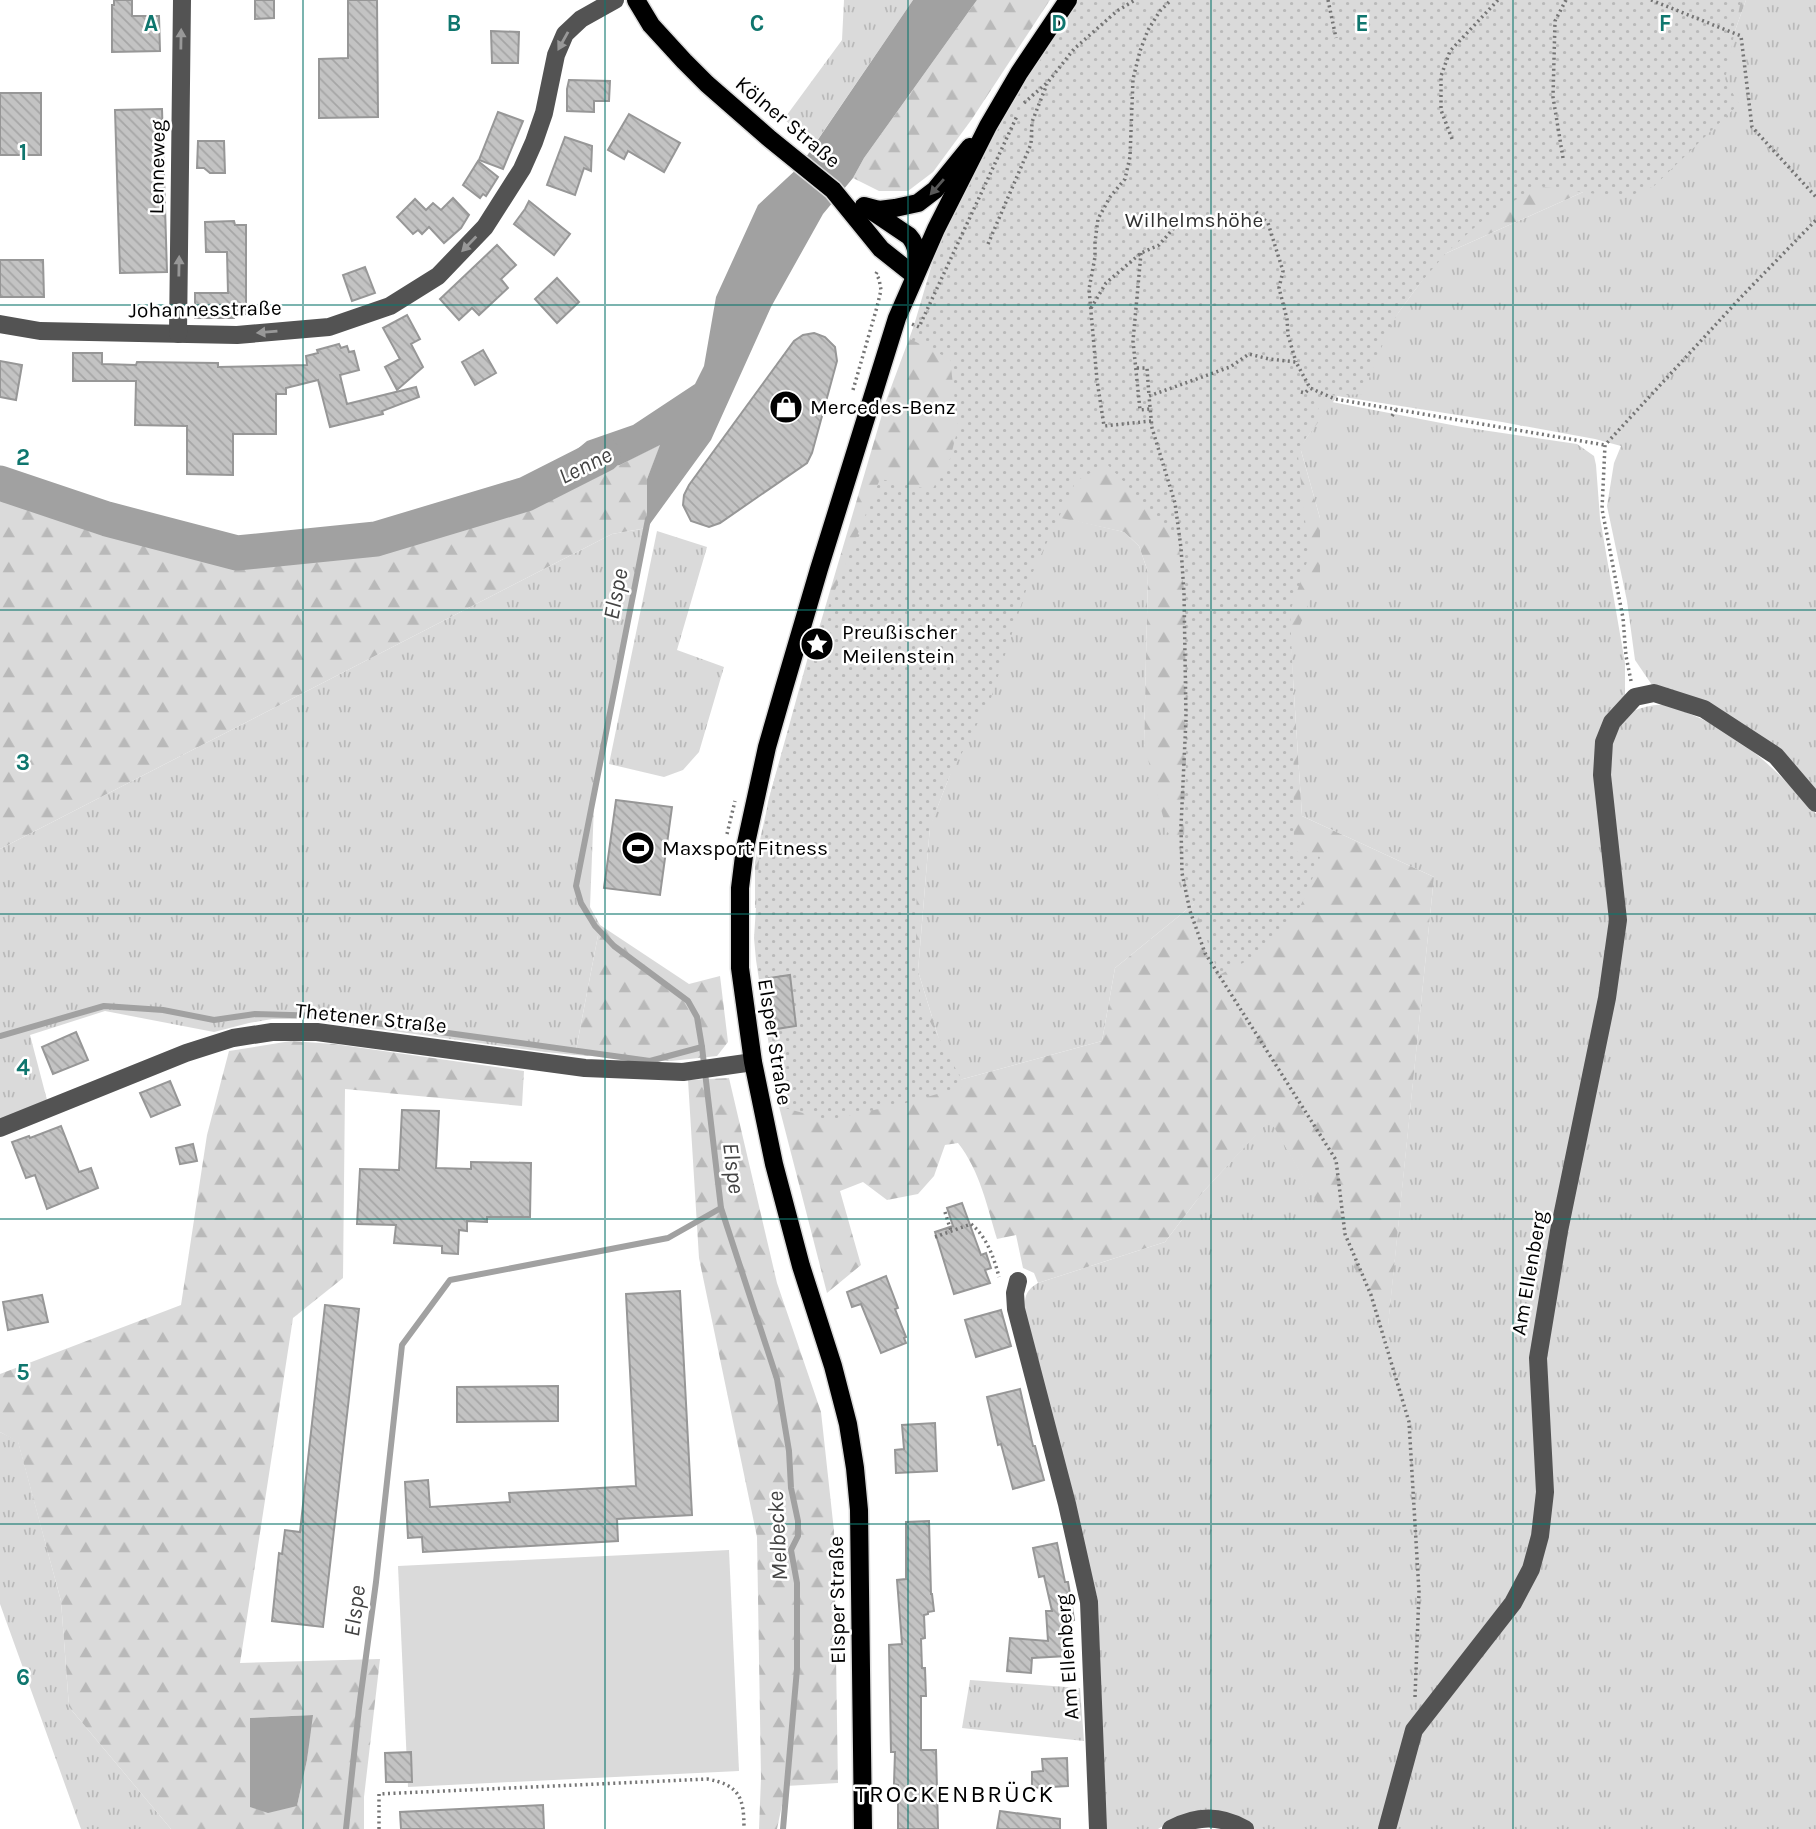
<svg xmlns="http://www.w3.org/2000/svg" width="1816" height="1829" viewBox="0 0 1816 1829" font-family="Karla,sans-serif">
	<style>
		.grass { fill: url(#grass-tufts) }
		.forest { fill: url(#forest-firs); fill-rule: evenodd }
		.park { fill: url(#park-dots) }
		.pitch { fill: #dadada }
		.water { fill: #a1a1a1 }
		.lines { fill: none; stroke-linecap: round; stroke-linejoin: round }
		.stream { stroke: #a1a1a1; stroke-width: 6 }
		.river { stroke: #a1a1a1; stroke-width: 35 }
		.building { fill: url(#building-back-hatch); stroke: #979797; stroke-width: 2 }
		.major-casing { stroke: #dbdbdb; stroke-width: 21 }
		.path { stroke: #757575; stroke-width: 3.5; stroke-dasharray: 2 3.5; stroke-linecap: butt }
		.minor { stroke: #535353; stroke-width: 18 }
		.major { stroke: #000; stroke-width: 18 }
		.oneway { fill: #989898 }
		.oneway2 { fill: #595959 }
		.grid { fill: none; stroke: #0f766e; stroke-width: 2; stroke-opacity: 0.55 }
		.labels { text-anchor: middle; stroke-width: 5; stroke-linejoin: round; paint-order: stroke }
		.street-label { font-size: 21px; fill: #000; stroke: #fff }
		.park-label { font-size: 21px; fill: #313131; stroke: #fff }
		.poi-label { font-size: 21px; fill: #000; stroke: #fff; text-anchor: start }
		.water-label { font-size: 23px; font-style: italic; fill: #424242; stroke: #fff }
		.quarter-label { font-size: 24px; letter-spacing: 2px; fill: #000; stroke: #fff }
		.grid-label { font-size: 23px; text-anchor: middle; font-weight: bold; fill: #0f766e; stroke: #fff; stroke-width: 5; stroke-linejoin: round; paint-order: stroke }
	</style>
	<defs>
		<pattern id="grass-tufts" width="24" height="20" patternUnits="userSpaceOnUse" patternTransform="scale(1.75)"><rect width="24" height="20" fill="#dadada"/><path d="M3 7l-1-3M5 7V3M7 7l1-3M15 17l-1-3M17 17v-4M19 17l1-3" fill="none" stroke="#b9b9b9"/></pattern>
		<pattern id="forest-firs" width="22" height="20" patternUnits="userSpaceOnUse" patternTransform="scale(1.75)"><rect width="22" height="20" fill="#dadada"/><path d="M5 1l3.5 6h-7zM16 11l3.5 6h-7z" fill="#b9b9b9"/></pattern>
		<pattern id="park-dots" width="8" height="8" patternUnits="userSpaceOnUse" patternTransform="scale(1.75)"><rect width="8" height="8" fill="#dadada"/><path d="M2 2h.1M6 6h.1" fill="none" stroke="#b9b9b9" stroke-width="1.8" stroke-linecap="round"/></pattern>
		<pattern id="building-back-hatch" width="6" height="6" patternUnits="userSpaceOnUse" patternTransform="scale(1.75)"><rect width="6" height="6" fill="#c3c3c3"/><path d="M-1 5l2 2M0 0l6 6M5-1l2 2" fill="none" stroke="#a6a6a6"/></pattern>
	</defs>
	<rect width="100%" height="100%" fill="#fff"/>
	<g class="grass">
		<path d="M844,0H913L814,145L784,119L842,40Z"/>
		<path d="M1746,0H1816V798L1782,758L1654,688L1635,660L1627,601L1607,506L1614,463L1621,446L1595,439L1502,422L1337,396L1440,256L1695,142Z"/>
		<path d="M1332,402L1462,427L1577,444L1594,456L1596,465L1600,518L1625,663V695L1632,711C1643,708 1653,704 1664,705C1672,705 1682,710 1690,714C1741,734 1780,773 1816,814V1829H1254L1244,1821L1173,1820L1158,1829H1105L1098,1601L1025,1311C1024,1297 1026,1290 1038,1283L1165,1242L1203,1192L1270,1119L1388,1325L1434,877L1302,816L1291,648L1320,518L1300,447Z"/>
		<path d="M1052,515L1124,532L1139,546L1148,572L1144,744L1187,841L1195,903L1115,968L1102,1041L952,1082L918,971L930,826Z"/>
		<path d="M647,528L616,672L594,805L590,907L600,925L575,1055L545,1052L306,1019H272L249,1023L214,1032L105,1011L30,1035L47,1100L0,1120V849L612,534Z"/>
		<path d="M657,531L707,547L677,650L724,667L699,752L683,770L664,777L609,764Z"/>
		<path d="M0,1432L18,1441L61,1601L69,1707L171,1829H81L0,1604Z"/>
		<path d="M970,1680L1080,1688L1084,1741L962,1728Z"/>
	</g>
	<g class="forest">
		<path d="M977,0H1050L972,119L933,172L908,191H879L853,178L864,158Z"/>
		<path d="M1082,0H1746L1695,142L1440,256L1300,447L1320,518V575L1291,648L1302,816L1434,877L1388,1327L1270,1120L1203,1192L1165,1242L1038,1283L1034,1273L1023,1268L1016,1235L997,1239C987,1206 980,1171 958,1143L945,1145L934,1176L918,1194L887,1200L863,1182L840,1191L861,1265L827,1293L774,1087L807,1081L777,908H755V862L771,791L886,401L929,285ZM1052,516L1124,532L1139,546L1148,572L1144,744L1167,832L1176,838L1187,842L1195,903L1115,968L1102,1041L952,1082L918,971L930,826Z"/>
		<path d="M661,444L647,479V528L612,534L0,849V475L221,552L325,542L540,480L620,465Z"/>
		<path d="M600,925L689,984L720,976L728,1042L717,1056L671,1061L575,1055Z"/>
		<path d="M291,1041L334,1044L524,1071L522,1106L345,1089L343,1278L293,1318L240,1663L380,1659L364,1797V1829H171L69,1707L61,1601L18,1442L0,1432V1374L181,1305L207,1135L229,1051ZM312,1715L307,1760L297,1806L250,1807V1718Z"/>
		<path d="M729,1078L777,1283L821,1412L834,1531L838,1783L786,1786L777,1829H759L761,1778L757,1537L699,1258L688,1080Z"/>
	</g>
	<path class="park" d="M1076,0H1741L1725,80L1739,104L1654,186L1625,198L1538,186L1483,220L1447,252L1404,302L1388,331L1363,394L1324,396L1298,456L1309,556L1290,612L1293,682L1294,851L1320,857C1306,898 1295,927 1258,954C1247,962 1232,968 1219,975L1183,872L1186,767L1185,598L1178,539L1107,464L1076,481L1030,578L991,698L945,785L917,866L916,941L921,1005L965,1086L906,1103L828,1120L785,1108L771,1059L756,960L754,938L759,861L768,802L808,657L880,479L932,490L950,459L958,428L950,359L910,339L944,223L1034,54Z"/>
	<path class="pitch" d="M729,1550L739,1771L408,1787L398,1566Z"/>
	<g class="water">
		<path d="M913,0H977L864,158L853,178L823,214L771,307L711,440L647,528V479L660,445L620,465L540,480L587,441L633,425L695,384L704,366L716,297L758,205L800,166Z"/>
		<path d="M313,1715L307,1760L297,1806L268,1813L250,1807V1718Z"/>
	</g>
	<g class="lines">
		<g class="stream">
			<path d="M0,1036L104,1006L163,1010L214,1020L255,1014L325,1016L650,1061L702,1047"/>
			<path d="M721,1208L777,1379L789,1451L791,1488L798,1521V1536L791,1550L797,1583V1669L783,1829"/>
			<path d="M346,1829L359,1708L376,1582L402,1345L450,1280L668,1238L721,1208L702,1047L697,1017L688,1001L614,946L595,926L581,903L576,886L648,519"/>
		</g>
		<path class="river" d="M0,483L107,519L237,553L376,539L526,494L603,455"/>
	</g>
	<g class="building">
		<path d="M114,0H132V16H159L160,51L112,52V5H114Z"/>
		<path d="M255,0H274V18L255,19Z"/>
		<path d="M348,0H377L378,117L319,118V59L348,58Z"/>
		<path d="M491,31L519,32L518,63H492Z"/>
		<path d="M569,80L610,81L609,101H594V112L567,111V89Z"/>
		<rect x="0" y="93" width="41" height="62"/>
		<path d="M162,109L167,272L120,273L115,110Z"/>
		<path d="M498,112L523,121L503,169L479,160Z"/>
		<path d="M629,114L680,143L664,172L628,151L624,159L608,150Z"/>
		<path d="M565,137L592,146L591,171L584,168L575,195L547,185Z"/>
		<path d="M198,141H224L225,173H210L204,168H197Z"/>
		<path d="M478,161L498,177L486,196L483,194L480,198L463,185Z"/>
		<path d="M453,198L469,215L461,228L444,243L429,227L422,234L418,230L413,234L397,217L415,199L426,210L433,203L441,210Z"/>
		<path d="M529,201L570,234L554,255L514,224L525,209Z"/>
		<path d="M234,221L235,225H246V314H234V318H195V293H228L227,252H206L205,222Z"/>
		<path d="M497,245L516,265L501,279L508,288L479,315L472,308L459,320L440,299Z"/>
		<path d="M0,260H43L44,297H0Z"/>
		<path d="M365,267L375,293L352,301L343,275Z"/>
		<path d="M557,278L579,302L557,323L535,299Z"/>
		<path d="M407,315L420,339L411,344L423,367L397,390L385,367L400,359L383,328Z"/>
		<path d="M814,333L825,337L835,347L837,361L812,453L807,463L720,523L709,527L691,521L683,505L684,495L689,485L794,341L803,335Z"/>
		<path d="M339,344L341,348L347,346L349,352L354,351L359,370L340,375L347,404L416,387L419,397L382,411L383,414L330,427L318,380L286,388V394H276V434H233V475L187,474V426L135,425L136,381H73V353H102V364L136,365L137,362L218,363V367L307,365L306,356L318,353L317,350Z"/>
		<path d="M483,350L496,373L475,385L462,362Z"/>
		<path d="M0,361L22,365L16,400L0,397Z"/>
		<path d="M616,800L672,807L660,895L604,888Z"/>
		<path d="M790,975L796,1026L776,1029L769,978Z"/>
		<path d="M76,1032L88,1060L53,1074L42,1047Z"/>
		<path d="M170,1081L180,1105L151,1117L140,1093Z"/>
		<path d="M402,1110L439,1111L436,1168L471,1169V1162L531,1163L530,1217H487V1222L467,1221V1231L459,1230L458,1254L442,1253V1246L394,1243L396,1225L357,1224L360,1169L399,1170Z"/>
		<path d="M61,1126L79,1172L91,1168L98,1188L47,1209L35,1175L26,1178L12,1142L29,1136L30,1138Z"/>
		<path d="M193,1144L197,1161L180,1164L176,1148Z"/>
		<path d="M962,1203L981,1255L986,1253L991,1268L985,1270L990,1283L954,1294L935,1232L953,1226L947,1208Z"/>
		<path d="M886,1276L898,1308L895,1309L906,1337L904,1338L906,1343L881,1353L861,1304L852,1307L847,1292Z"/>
		<path d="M680,1291L692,1515L617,1519L618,1541L423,1552L422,1537L408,1538L405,1482L428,1480L430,1507L510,1502L509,1493L636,1486L626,1294Z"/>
		<path d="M42,1295L48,1322L8,1330L3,1302Z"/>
		<path d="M325,1305L359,1309L323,1627L272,1621L279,1553L282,1554L285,1530L300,1532Z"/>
		<path d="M1001,1310L1011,1346L976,1357L965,1320Z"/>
		<path d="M558,1386V1421L457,1422V1387Z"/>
		<path d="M1020,1389L1033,1446H1035L1044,1480L1013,1489L1001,1444L998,1445L987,1397Z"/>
		<path d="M935,1423L937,1471L896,1473L895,1450L904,1449L902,1425Z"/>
		<path d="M929,1521L931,1594H932L934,1611L928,1612V1614L924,1615L925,1638L921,1639L922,1668H925L926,1696H921V1750H936L938,1829H898V1785L894,1784L895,1752H891L889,1645L902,1644L897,1580L906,1579V1522Z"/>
		<path d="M1057,1543L1065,1582H1068L1071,1600L1074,1620L1071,1621L1072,1650H1067V1656L1032,1658L1031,1673L1007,1671L1010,1638L1048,1641L1046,1611H1052L1044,1576L1039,1577L1033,1548Z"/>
		<path d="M411,1752L412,1782H386L385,1753Z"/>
		<path d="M1067,1758L1068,1786L1032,1788V1772L1043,1771L1042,1759Z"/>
		<path d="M543,1805L544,1829H401L400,1812Z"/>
		<path d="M1000,1811L1060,1819V1829H997Z"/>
	</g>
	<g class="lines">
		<defs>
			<g id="major">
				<path d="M636,0L651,25L684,61L707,84L770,139L833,190L881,249L915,276"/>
				<path d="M864,206L879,210L895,208L918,203L935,190L970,147"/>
				<path d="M869,209L909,236C918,246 917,257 916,269"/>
				<path d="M863,1829L859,1510L855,1468L848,1424L833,1366L801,1266L774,1164L753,1062L740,968V888L745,848L767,747L784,688L819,569L897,318L936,229L988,126L1019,73L1068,0"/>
			</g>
		</defs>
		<use href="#major" class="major-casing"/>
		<g class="path">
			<path d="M1328,0L1336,38"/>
			<path d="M1651,0L1741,36L1752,127L1816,197"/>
			<path d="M1024,103L1048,82L1074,49L1117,11L1135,0"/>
			<path d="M1452,139L1441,110V76L1450,51L1498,0"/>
			<path d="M1563,158L1553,97L1555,21L1566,0"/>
			<path d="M1256,212L1268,223L1283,271L1279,288L1287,319L1288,335L1296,362"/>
			<path d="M988,244L1031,144L1032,122L1047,84"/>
			<path d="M1141,253L1133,341L1140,410L1150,409"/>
			<path d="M1091,308L1106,283L1141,253L1159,245L1187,213"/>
			<path d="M912,324L919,327L1017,116"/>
			<path d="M1137,368H1147L1149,396"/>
			<path d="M853,390L877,307L881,290L879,279L876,274L878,270"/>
			<path d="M1301,392L1305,393L1310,388"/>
			<path d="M1392,416L1396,410"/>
			<path d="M1151,421L1104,426L1097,380L1089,289L1095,257V242L1098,219L1110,197L1125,179L1130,157L1133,79L1140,51L1148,30L1160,11L1171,0"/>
			<path d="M1631,681L1626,656L1623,618L1602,509L1605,445L1743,295L1816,220"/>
			<path d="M727,834L735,801"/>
			<path d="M945,1212L951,1231"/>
			<path d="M935,1237L971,1224C987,1237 994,1258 999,1277"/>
			<path d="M1415,1697L1419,1592L1409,1422L1371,1295L1345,1234L1336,1160L1205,953L1190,911L1182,873L1181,826L1186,719L1184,593L1181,548L1175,503L1152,428L1149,396L1230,367L1249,354L1269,359L1296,362L1310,388L1335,399L1605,445"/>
			<path d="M379,1829V1794L707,1779C740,1785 744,1798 744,1829"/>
		</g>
		<g class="minor">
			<path d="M0,324L40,331L237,335L329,327L390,306L438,276L485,227L522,169L534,142L544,113L556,55L565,34L581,19L615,0"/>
			<path d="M178,334L182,0"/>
			<path d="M0,1128L186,1053L233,1038L272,1032H317L585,1068L683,1072L753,1062"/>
			<path d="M1018,1281L1015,1293L1016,1309L1067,1504L1089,1602L1098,1829"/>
			<path d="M1171,1829C1197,1815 1220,1815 1245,1829"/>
			<path d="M1387,1829L1414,1730L1513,1603L1531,1569L1540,1536L1545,1492L1538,1358L1559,1231L1607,998L1618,920L1602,775L1604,742L1612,722L1635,697L1654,693L1704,709L1776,756L1816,803"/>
		</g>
		<use href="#major" class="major"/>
	</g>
	<defs><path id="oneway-solid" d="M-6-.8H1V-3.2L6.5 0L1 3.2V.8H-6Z" transform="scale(1.75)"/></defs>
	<g class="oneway">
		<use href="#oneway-solid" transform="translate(181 39) rotate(-89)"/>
		<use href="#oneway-solid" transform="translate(563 41) rotate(119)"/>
		<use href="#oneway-solid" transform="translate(469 244) rotate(134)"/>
		<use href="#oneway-solid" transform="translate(179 266) rotate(-89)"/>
		<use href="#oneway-solid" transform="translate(267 332) rotate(175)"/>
	</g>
	<use class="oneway2" href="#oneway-solid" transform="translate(937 187) rotate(131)"/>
	<path class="grid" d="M303,0V1829M605,0V1829M908,0V1829M1211,0V1829M1513,0V1829M0,305H1816M0,610H1816M0,914H1816M0,1219H1816M0,1524H1816"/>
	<defs>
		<symbol id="shop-disc" viewBox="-11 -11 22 22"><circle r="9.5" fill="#000" stroke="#fff"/><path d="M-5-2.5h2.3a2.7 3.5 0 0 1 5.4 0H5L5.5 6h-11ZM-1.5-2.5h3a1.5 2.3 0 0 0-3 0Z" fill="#fff"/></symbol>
		<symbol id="sight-disc" viewBox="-11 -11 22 22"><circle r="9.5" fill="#000" stroke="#fff"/><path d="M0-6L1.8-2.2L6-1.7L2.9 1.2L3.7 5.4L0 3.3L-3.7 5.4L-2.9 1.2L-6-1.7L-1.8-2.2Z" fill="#fff"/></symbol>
		<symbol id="stadium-disc" viewBox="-11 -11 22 22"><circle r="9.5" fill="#000" stroke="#fff"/><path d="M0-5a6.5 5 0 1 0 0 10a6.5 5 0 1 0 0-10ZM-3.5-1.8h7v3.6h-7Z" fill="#fff"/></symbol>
	</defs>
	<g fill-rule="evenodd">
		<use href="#shop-disc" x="767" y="388" width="38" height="38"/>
		<use href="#sight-disc" x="798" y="625" width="38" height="38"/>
		<use href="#stadium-disc" x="619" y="829" width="38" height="38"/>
	</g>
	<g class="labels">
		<g class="street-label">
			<text transform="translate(788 122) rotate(40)" y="7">Kölner Straße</text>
			<text transform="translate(157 167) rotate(-89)" y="7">Lenneweg</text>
			<text transform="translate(205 309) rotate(-1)" y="7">Johannesstraße</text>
			<text transform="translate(371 1018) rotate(6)" y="7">Thetener Straße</text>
			<text transform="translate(775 1042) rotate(81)" y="7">Elsper Straße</text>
			<text transform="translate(1529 1273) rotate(-80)" y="7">Am Ellenberg</text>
			<text transform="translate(837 1600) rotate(-91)" y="7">Elsper Straße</text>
			<text transform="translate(1067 1657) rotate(-94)" y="7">Am Ellenberg</text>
		</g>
		<g class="park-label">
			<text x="1194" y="227">Wilhelmshöhe</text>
		</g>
		<g class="poi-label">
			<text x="810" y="414">Mercedes-Benz</text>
			<text x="842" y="639">Preußischer<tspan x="842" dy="24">Meilenstein</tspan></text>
			<text x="662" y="855">Maxsport Fitness</text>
		</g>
		<g class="water-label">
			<text transform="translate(585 465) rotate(-26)" y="8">Lenne</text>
			<text transform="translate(615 594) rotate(-79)" y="8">Elspe</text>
			<text transform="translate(734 1168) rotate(83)" y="8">Elspe</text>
			<text transform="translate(777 1536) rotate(-93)" y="8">Melbecke</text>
			<text transform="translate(354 1611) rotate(-83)" y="8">Elspe</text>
		</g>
		<g class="quarter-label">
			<text x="955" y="1802">TROCKENBRÜCK</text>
		</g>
	</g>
	<g class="grid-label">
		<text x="151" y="31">A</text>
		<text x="454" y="31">B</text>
		<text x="757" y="31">C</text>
		<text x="1059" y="31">D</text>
		<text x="1362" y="31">E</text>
		<text x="1665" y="31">F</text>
		<text x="23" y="160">1</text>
		<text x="23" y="465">2</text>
		<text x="23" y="770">3</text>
		<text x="23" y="1075">4</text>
		<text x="23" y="1380">5</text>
		<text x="23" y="1685">6</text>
	</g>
</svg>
